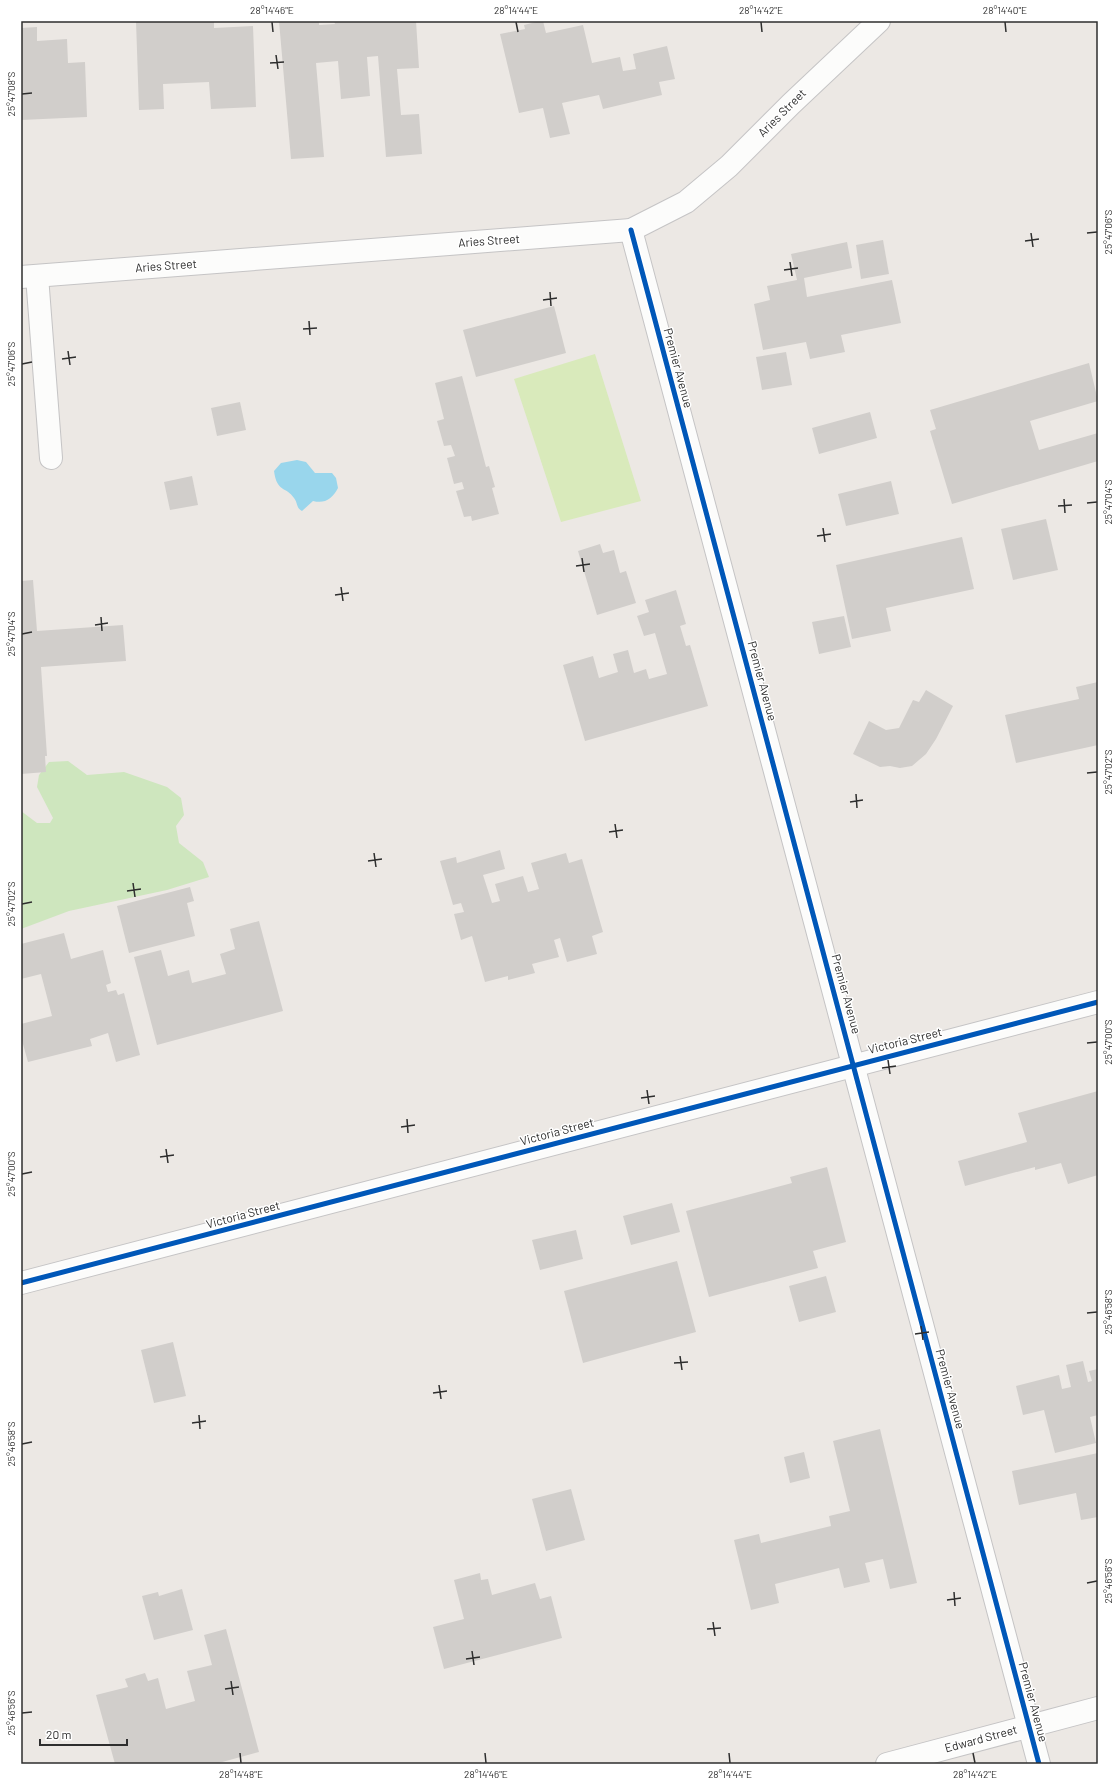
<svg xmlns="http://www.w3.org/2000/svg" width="1119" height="1785" viewBox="0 0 1119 1785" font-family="Barlow,sans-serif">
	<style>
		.green { fill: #cee6be }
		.pitch { fill: #d9eabb }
		.water { fill: #99d6ec }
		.building { fill: #d1cecb }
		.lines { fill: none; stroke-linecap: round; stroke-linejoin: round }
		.street-casing { stroke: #c5c4c5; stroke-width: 24 }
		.street { stroke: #fcfcfb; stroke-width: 22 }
		.cycleway-casing { stroke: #fff; stroke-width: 8 }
		.cycleway { stroke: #0057b8; stroke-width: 5 }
		.ticks { fill: none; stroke: #2e2e2e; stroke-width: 1.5 }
		.labels { text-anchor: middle; stroke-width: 3; stroke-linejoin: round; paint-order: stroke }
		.street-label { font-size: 12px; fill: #2e2e2e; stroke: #fff }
		.neatline { fill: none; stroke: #2e2e2e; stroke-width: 1.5 }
		.ticks-label { font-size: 10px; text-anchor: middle; fill: #2e2e2e }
	</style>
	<rect width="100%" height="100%" fill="#ece8e4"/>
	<path class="green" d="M68,761L87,775L124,772L167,787L181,798L184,815L176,826L179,843L203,862L209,877L167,890L69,911L21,929V811L37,823H50L53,818L37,787L39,775L49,762Z"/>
	<path class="pitch" d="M595,354L641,501L561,522L514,379Z"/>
	<path class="water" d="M297,460L306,462L315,473H332L336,478L338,488C332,499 325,504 313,501L302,511C296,508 298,503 294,498C286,486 277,493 274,471L281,463Z"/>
	<g class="building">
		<path d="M136,21H214V28L253,26L256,107L211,109L209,82L163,84L164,109L139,110Z"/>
		<path d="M279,21H319V25L335,24L334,21H416L419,68L397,69L401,115L419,114L422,154L386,157L378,56L367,57L370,96L341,99L338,61L316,63L324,157L291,159Z"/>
		<path d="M540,21H543L546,33L583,25L592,63L620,57L623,71L636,69L633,54L667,46L675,79L659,82L662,95L603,109L599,95L562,103L570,134L550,138L543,108L519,113L500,34L525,29L524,25Z"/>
		<path d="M37,27V41L67,39L68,63L85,62L87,117L21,120V28Z"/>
		<path d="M883,240L889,274L861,279L856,245Z"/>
		<path d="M847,242L852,268L804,278L807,297L892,280L901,323L841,335L845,352L810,359L806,342L763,350L754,304L770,300L767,286L797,280L791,254Z"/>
		<path d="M554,306L566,353L476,377L463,330Z"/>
		<path d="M786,352L792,385L762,390L756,357Z"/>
		<path d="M1089,363L1098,401L1030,421L1039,450L1098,433V461L952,504L930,431L936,429L930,410Z"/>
		<path d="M462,376L486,467L489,466L495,487L492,488L499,514L472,521L471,516L464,517L456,491L464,489L462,482L454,484L447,458L455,456L451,445L444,446L437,421L444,419L435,383Z"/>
		<path d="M240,402L246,430L217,436L211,408Z"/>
		<path d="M870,412L877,438L819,454L812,428Z"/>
		<path d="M192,476L198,505L170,510L164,482Z"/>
		<path d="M891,481L899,514L846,526L838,494Z"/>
		<path d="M1046,519L1058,570L1013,580L1001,529Z"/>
		<path d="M962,537L974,589L886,608L891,631L852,639L836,565Z"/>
		<path d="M600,544L603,553L614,550L620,573L626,571L636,603L597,615L578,551Z"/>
		<path d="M33,580L37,631L123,625L126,661L41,667L47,756H45L46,772L21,774V581Z"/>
		<path d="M676,590L686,624L680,626L686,646L690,645L708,706L585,741L563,665L593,656L599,678L618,672L613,654L628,650L634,673L646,669L649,679L667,674L655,633L644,636L637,616L649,612L645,600Z"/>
		<path d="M844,616L851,647L819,654L812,622Z"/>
		<path d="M1098,682V745L1016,763L1005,715L1079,699L1076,687Z"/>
		<path d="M926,690L953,706L936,739L926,754L912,766L900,768L890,766L880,767L853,754L869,721L886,730L899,728L913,700L919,702Z"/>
		<path d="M500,850L505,869L483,875L492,903L500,901L495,884L523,876L528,892L539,889L531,863L566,853L569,863L582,859L603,932L592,936L597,954L567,962L560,938L554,940L559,957L532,964L535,973L508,980V976L485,982L472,936L461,940L454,914L464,912L461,903L453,905L440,861L456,857L457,863Z"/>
		<path d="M190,887L194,901L187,903L195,936L129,953L117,906Z"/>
		<path d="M259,921L283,1011L157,1045L134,957L161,950L168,976L189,970L192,983L226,974L220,954L235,949L230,929Z"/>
		<path d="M64,933L71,959L103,950L111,983L106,985L108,992L116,990L118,995L124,993L140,1055L116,1062L108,1033L90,1039L92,1046L28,1062L21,1037V1024L52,1016L41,974L21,979V944Z"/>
		<path d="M1098,1091V1175L1068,1184L1061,1163L1035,1170V1167L965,1186L958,1161L1027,1142L1018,1113Z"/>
		<path d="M827,1167L846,1242L813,1251L818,1268L709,1297L686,1211L792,1183L790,1177Z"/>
		<path d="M672,1203L680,1232L631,1245L623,1216Z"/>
		<path d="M576,1230L583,1259L540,1270L532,1240Z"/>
		<path d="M677,1261L696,1332L583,1363L564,1291Z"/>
		<path d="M826,1276L836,1312L799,1322L789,1286Z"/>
		<path d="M173,1342L186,1396L154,1403L141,1350Z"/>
		<path d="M1083,1361L1088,1382L1092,1381L1089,1371L1098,1369V1415L1090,1417L1096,1443L1055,1453L1044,1410L1023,1415L1016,1386L1059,1375L1062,1389L1071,1387L1066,1365Z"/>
		<path d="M880,1429L917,1583L890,1589L883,1559L865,1563L870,1582L844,1588L839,1568L775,1584L779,1603L751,1610L734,1540L759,1534L761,1543L831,1526L829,1516L850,1511L833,1441Z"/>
		<path d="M804,1452L810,1478L790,1483L784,1457Z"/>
		<path d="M1098,1453V1517L1081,1520L1076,1493L1019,1505L1012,1471Z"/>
		<path d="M571,1489L585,1540L546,1551L532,1499Z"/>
		<path d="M480,1573L481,1580L488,1579L492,1595L535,1583L540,1599L551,1596L562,1638L444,1669L433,1627L464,1619L454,1580Z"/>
		<path d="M182,1589L193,1630L154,1640L142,1596L158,1592L159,1596Z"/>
		<path d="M226,1629L259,1752L215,1764H115L96,1695L128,1687L125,1679L145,1673L148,1681L158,1678L166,1709L195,1701L187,1671L212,1665L204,1635Z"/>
	</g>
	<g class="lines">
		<defs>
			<g id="street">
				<path d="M631,230L1039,1764"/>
				<path d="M37,276L51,458"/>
				<path d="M21,277L631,230L686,202L729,166L791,104L879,21"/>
				<path d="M21,1283L1098,1002"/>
				<path d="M887,1764L1098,1708"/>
			</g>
		</defs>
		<use href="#street" class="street-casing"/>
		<use href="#street" class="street"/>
		<defs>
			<g id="cycleway">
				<path d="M631,230L1039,1764"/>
				<path d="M21,1283L1098,1002"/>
			</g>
		</defs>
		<use href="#cycleway" class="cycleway-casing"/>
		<use href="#cycleway" class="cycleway"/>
	</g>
	<path class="ticks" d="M272,22L273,32M516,22L518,32M761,22L762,32M1005,22L1006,32M276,55L278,69M270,63L284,62M22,94L32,93M1031,233L1033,247M1087,233L1097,232M1025,241L1039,239M790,262L792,276M784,270L798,268M550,292L551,306M543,300L557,298M309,321L310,335M303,329L317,328M68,351L70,365M62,359L76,357M22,364L32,362M1064,499L1065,513M1087,503L1097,502M1058,506L1072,505M823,528L825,542M817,536L831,534M582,558L584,572M576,566L590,564M341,587L343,601M335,595L349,593M101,617L102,631M95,625L108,623M22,634L32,632M1087,773L1097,772M856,794L857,808M850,802L863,800M615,824L617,838M609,832L623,830M374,853L376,867M368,861L382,859M133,883L135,897M127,891L141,889M22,904L32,902M1087,1043L1097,1042M888,1060L890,1074M882,1068L896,1066M647,1090L649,1104M641,1098L655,1096M407,1119L408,1133M401,1127L415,1125M166,1149L168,1163M160,1157L174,1155M22,1174L32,1172M1087,1313L1097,1312M921,1326L923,1340M915,1334L929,1332M680,1356L682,1370M674,1363L688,1362M439,1385L441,1399M433,1393L447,1391M199,1415L200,1429M192,1423L206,1421M22,1444L32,1442M1087,1583L1097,1581M954,1592L955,1606M947,1600L961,1598M713,1622L715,1636M707,1629L721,1628M472,1651L474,1665M466,1659L480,1657M231,1681L233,1695M225,1689L239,1687M22,1713L32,1712M240,1753L241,1763M485,1753L486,1763M729,1753L730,1763M973,1753L975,1763"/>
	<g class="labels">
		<g class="street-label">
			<text transform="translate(782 113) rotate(-45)" y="4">Aries Street</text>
			<text transform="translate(489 241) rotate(-4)" y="4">Aries Street</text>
			<text transform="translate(166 266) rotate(-4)" y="4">Aries Street</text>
			<text transform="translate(678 368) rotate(75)" y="4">Premier Avenue</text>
			<text transform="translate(762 681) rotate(75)" y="4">Premier Avenue</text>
			<text transform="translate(846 994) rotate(75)" y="4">Premier Avenue</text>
			<text transform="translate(905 1041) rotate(-14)" y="4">Victoria Street</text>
			<text transform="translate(557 1132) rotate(-15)" y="4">Victoria Street</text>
			<text transform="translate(243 1215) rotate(-15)" y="4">Victoria Street</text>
			<text transform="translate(950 1389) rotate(75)" y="4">Premier Avenue</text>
			<text transform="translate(1033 1702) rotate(75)" y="4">Premier Avenue</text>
			<text transform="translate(981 1739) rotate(-15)" y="4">Edward Street</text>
		</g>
	</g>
	<rect width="1119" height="1785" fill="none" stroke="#ffffff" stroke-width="44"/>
	<path d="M40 1739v6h87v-6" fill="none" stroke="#2e2e2e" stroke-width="2"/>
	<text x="46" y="1739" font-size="12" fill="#2e2e2e" stroke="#ffffff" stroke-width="3" paint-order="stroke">20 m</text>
	<rect x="22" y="22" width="1075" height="1741" class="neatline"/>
	<g class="ticks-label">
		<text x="272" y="14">28°14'46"E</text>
		<text x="516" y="14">28°14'44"E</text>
		<text x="761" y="14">28°14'42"E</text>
		<text x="1005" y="14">28°14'40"E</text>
		<text transform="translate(11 94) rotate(-90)" y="4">25°47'08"S</text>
		<text transform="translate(1108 232) rotate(-90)" y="4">25°47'06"S</text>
		<text transform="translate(11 364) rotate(-90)" y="4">25°47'06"S</text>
		<text transform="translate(1108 502) rotate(-90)" y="4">25°47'04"S</text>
		<text transform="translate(11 634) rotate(-90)" y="4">25°47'04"S</text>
		<text transform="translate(1108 772) rotate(-90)" y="4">25°47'02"S</text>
		<text transform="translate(11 904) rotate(-90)" y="4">25°47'02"S</text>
		<text transform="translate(1108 1042) rotate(-90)" y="4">25°47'00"S</text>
		<text transform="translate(11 1174) rotate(-90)" y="4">25°47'00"S</text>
		<text transform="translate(1108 1312) rotate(-90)" y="4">25°46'58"S</text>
		<text transform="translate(11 1444) rotate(-90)" y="4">25°46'58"S</text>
		<text transform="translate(1108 1581) rotate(-90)" y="4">25°46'56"S</text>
		<text transform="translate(11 1713) rotate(-90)" y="4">25°46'56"S</text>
		<text x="241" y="1778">28°14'48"E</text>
		<text x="486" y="1778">28°14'46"E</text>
		<text x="730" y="1778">28°14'44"E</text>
		<text x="975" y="1778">28°14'42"E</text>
	</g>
</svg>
